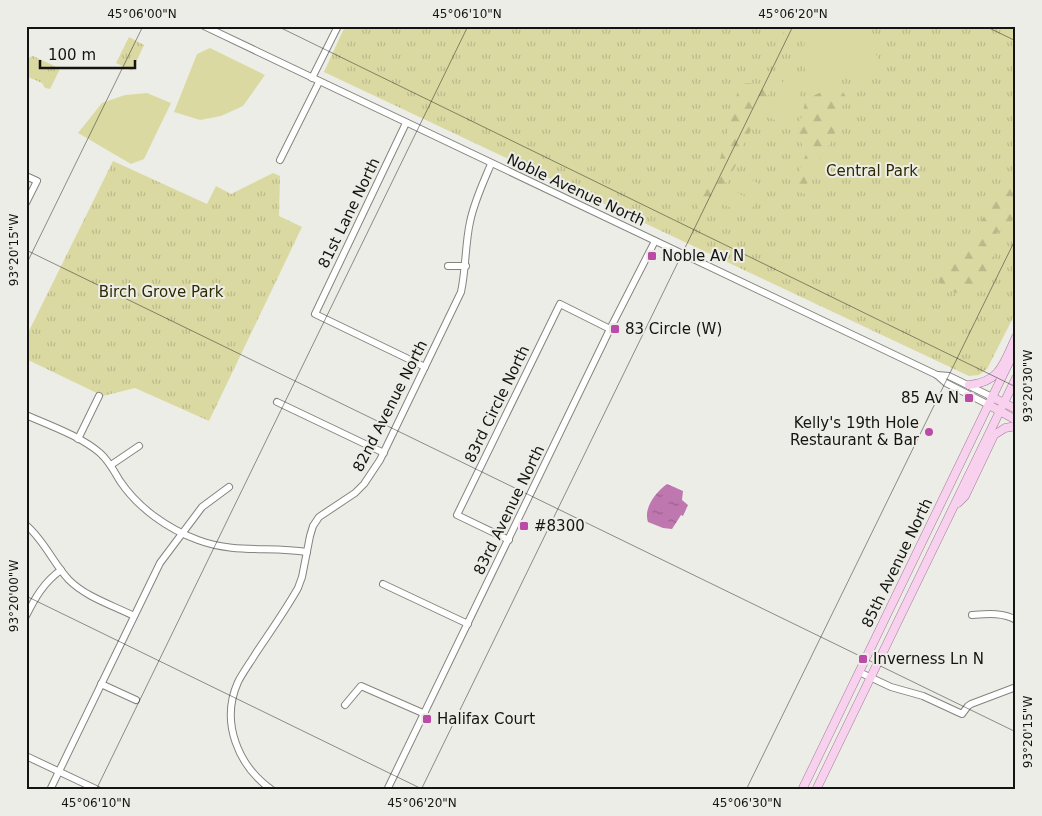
<svg xmlns="http://www.w3.org/2000/svg" width="1042" height="816" viewBox="0 0 1042 816" font-family="'DejaVu Sans',sans-serif">
	<style>
		.grass { fill: url(#grass-tufts) }
		.forest { fill: url(#forest-firs) }
		.pitch { fill: #dbd9a2 }
		.water { fill: url(#water-ripples) }
		.lines { fill: none; stroke-linecap: round; stroke-linejoin: round }
		.minor-casing { stroke: #84847f; stroke-width: 8 }
		.major-casing { stroke: #a47b99; stroke-width: 9 }
		.minor { stroke: #fff; stroke-width: 6 }
		.major { stroke: #f7d1ee; stroke-width: 8 }
		.ticks { fill: none; stroke: #141412; stroke-width: 1; stroke-opacity: 0.45 }
		.poi-dot { fill: #bc4ba7; stroke: #edede7; stroke-width: 2 }
		.labels { text-anchor: middle; stroke-width: 4; stroke-linejoin: round; paint-order: stroke }
		.park-label { font-size: 15px; fill: #2e2b02; stroke: #edede7 }
		.street-label { font-size: 15px; fill: #141412; stroke: #edede7 }
		.poi-label { font-size: 15px; fill: #141412; stroke: #edede7; text-anchor: start }
		.neatline { fill: none; stroke: #141412; stroke-width: 2 }
		.ticks-label { font-size: 12px; text-anchor: middle; fill: #141412 }
	</style>
	<defs>
		<pattern id="grass-tufts" width="24" height="20" patternUnits="userSpaceOnUse" patternTransform="scale(1.25)"><rect width="24" height="20" fill="#dbd9a2"/><path d="M3 7l-1-3M5 7V3M7 7l1-3M15 17l-1-3M17 17v-4M19 17l1-3" fill="none" stroke="#bbb98a"/></pattern>
		<pattern id="forest-firs" width="22" height="20" patternUnits="userSpaceOnUse" patternTransform="scale(1.25)"><rect width="22" height="20" fill="#dbd9a2"/><path d="M5 1l3.5 6h-7zM16 11l3.5 6h-7z" fill="#bbb98a"/></pattern>
		<pattern id="water-ripples" width="26" height="14" patternUnits="userSpaceOnUse" patternTransform="scale(1.25)"><rect width="26" height="14" fill="#bf77af"/><path d="M2 4q2-2 4 0t4 0M15 11q2-2 4 0t4 0" fill="none" stroke="#9a608d"/></pattern>
	</defs>
	<rect width="100%" height="100%" fill="#edede7"/>
	<g class="grass">
		<path d="M345,26H1016V312L987,369L979,375L969,376L324,72Z"/>
		<path d="M129,37L144,45L132,71L116,63Z"/>
		<path d="M33,56L59,68V71L50,89L45,88L42,83L26,76V62L30,57Z"/>
		<path d="M113,161L207,204L216,186L231,194L273,173L280,176L279,216L302,227L209,421L135,388L103,396L26,359V337Z"/>
	</g>
	<g class="forest">
		<path d="M744,83L763,84L770,92L741,150L737,163L711,211L699,213L696,203L705,193L707,184L720,159L735,107L737,93Z"/>
		<path d="M841,89L845,95L837,129L830,144L823,152L808,179L806,194L796,191L795,182L806,154L801,142L791,132L802,117L805,102L811,97L823,91Z"/>
		<path d="M1013,180L1016,181V215L1010,223L997,233C995,248 994,270 984,283C980,288 972,290 966,292C953,295 948,290 938,281L937,270L961,257L971,244L983,218L1001,194L1003,185Z"/>
	</g>
	<g class="pitch">
		<path d="M774,26H793L798,29L794,38L773,28Z"/>
		<path d="M811,26H863L880,63L879,67L811,89L807,79L785,125L767,116L789,69L807,77C801,59 802,44 811,26Z"/>
		<path d="M210,48L265,75L243,106L221,116L200,120L174,112L197,54Z"/>
		<path d="M147,93L171,103L144,159L131,164L78,133L102,103L125,95Z"/>
		<path d="M740,174L763,186L756,200L733,189Z"/>
		<path d="M732,190L755,202L748,216L725,205Z"/>
	</g>
	<path class="water" d="M667,484L683,491L682,500L688,505L683,516L681,515L672,529L663,528L648,522C643,508 656,492 667,484Z"/>
	<g class="lines">
		<defs>
			<g id="minor">
				<path d="M204,26L937,375L946,383L989,405"/>
				<path d="M312,78L338,26"/>
				<path d="M406,123L315,314L425,367"/>
				<path d="M280,160L319,82"/>
				<path d="M26,176L37,181L26,203"/>
				<path d="M448,266H466"/>
				<path d="M937,375L949,376L992,397"/>
				<path d="M277,402L384,453"/>
				<path d="M26,415C51,426 80,436 100,453C109,461 114,471 120,481C138,508 168,529 198,540C235,554 270,546 307,552"/>
				<path d="M78,439L99,396"/>
				<path d="M111,465L139,446"/>
				<path d="M26,525C44,540 53,563 69,580C86,597 112,605 134,616"/>
				<path d="M509,540L457,515L560,304L610,329"/>
				<path d="M383,584L468,624"/>
				<path d="M972,615C986,614 1003,612 1016,620"/>
				<path d="M26,616C35,598 44,582 61,570"/>
				<path d="M859,672L891,687L923,696L962,714L968,706L971,704L1016,687"/>
				<path d="M101,684L136,700"/>
				<path d="M345,705L361,686L425,714"/>
				<path d="M26,756L98,790"/>
				<path d="M50,790L160,563L202,507L229,487"/>
				<path d="M272,790C238,766 220,722 238,682C243,672 250,663 256,653C270,632 285,611 298,588L302,577L310,536L313,526L319,517L355,493L364,484L380,460L461,292C466,269 465,245 470,222C474,202 483,183 491,164"/>
				<path d="M387,790L610,329L655,241"/>
			</g>
			<g id="major">
				<path d="M969,385C1001,382 1004,362 1016,337"/>
				<path d="M992,397L1016,409"/>
				<path d="M989,405L1016,420"/>
				<path d="M958,503L965,496L994,435L1005,428L1016,426"/>
				<path d="M802,790L1016,348"/>
				<path d="M816,790L1016,378"/>
			</g>
		</defs>
		<use href="#minor" class="minor-casing"/>
		<use href="#major" class="major-casing"/>
		<use href="#minor" class="minor"/>
		<use href="#major" class="major"/>
	</g>
	<path class="ticks" d="M277,26L1016,387M985,26L1016,41M26,250L1016,732M26,265L143,26M26,596L424,790M96,790L468,26M421,790L793,26M746,790L1016,238"/>
	<g class="poi-dot">
		<rect x="647" y="251" width="10" height="10" rx="2.5"/>
		<rect x="610" y="324" width="10" height="10" rx="2.5"/>
		<rect x="964" y="393" width="10" height="10" rx="2.5"/>
		<circle cx="929" cy="432" r="5"/>
		<rect x="519" y="521" width="10" height="10" rx="2.5"/>
		<rect x="858" y="654" width="10" height="10" rx="2.5"/>
		<rect x="422" y="714" width="10" height="10" rx="2.5"/>
	</g>
	<g class="labels">
		<g class="park-label">
			<text x="872" y="176">Central Park</text>
			<text x="161" y="297">Birch Grove Park</text>
		</g>
		<g class="street-label">
			<text transform="translate(576 190) rotate(25)" y="5">Noble Avenue North</text>
			<text transform="translate(349 213) rotate(-64)" y="5">81st Lane North</text>
			<text transform="translate(497 404) rotate(-64)" y="5">83rd Circle North</text>
			<text transform="translate(390 406) rotate(-63)" y="5">82nd Avenue North</text>
			<text transform="translate(509 510) rotate(-64)" y="5">83rd Avenue North</text>
			<text transform="translate(897 563) rotate(-64)" y="5">85th Avenue North</text>
		</g>
		<g class="poi-label">
			<text x="662" y="261">Noble Av N</text>
			<text x="625" y="334">83 Circle (W)</text>
			<text x="959" y="403" text-anchor="end">85 Av N</text>
			<text x="919" y="428" text-anchor="end">Kelly's 19th Hole<tspan x="919" dy="17">Restaurant &amp; Bar</tspan></text>
			<text x="534" y="531">#8300</text>
			<text x="873" y="664">Inverness Ln N</text>
			<text x="437" y="724">Halifax Court</text>
		</g>
	</g>
	<rect width="1042" height="816" fill="none" stroke="#edede7" stroke-width="55"/>
	<path d="M40 60v8h95v-8" fill="none" stroke="#141412" stroke-width="2.5"/>
	<text x="48" y="60" font-size="15" fill="#141412" stroke="#edede7" stroke-width="4" paint-order="stroke">100 m</text>
	<rect x="28" y="28" width="986" height="760" class="neatline"/>
	<g class="ticks-label">
		<text x="142" y="18">45°06'00"N</text>
		<text x="467" y="18">45°06'10"N</text>
		<text x="793" y="18">45°06'20"N</text>
		<text transform="translate(14 250) rotate(-90)" y="4">93°20'15"W</text>
		<text transform="translate(1028 386) rotate(-90)" y="4">93°20'30"W</text>
		<text transform="translate(14 596) rotate(-90)" y="4">93°20'00"W</text>
		<text transform="translate(1028 732) rotate(-90)" y="4">93°20'15"W</text>
		<text x="96" y="807">45°06'10"N</text>
		<text x="422" y="807">45°06'20"N</text>
		<text x="747" y="807">45°06'30"N</text>
	</g>
</svg>
